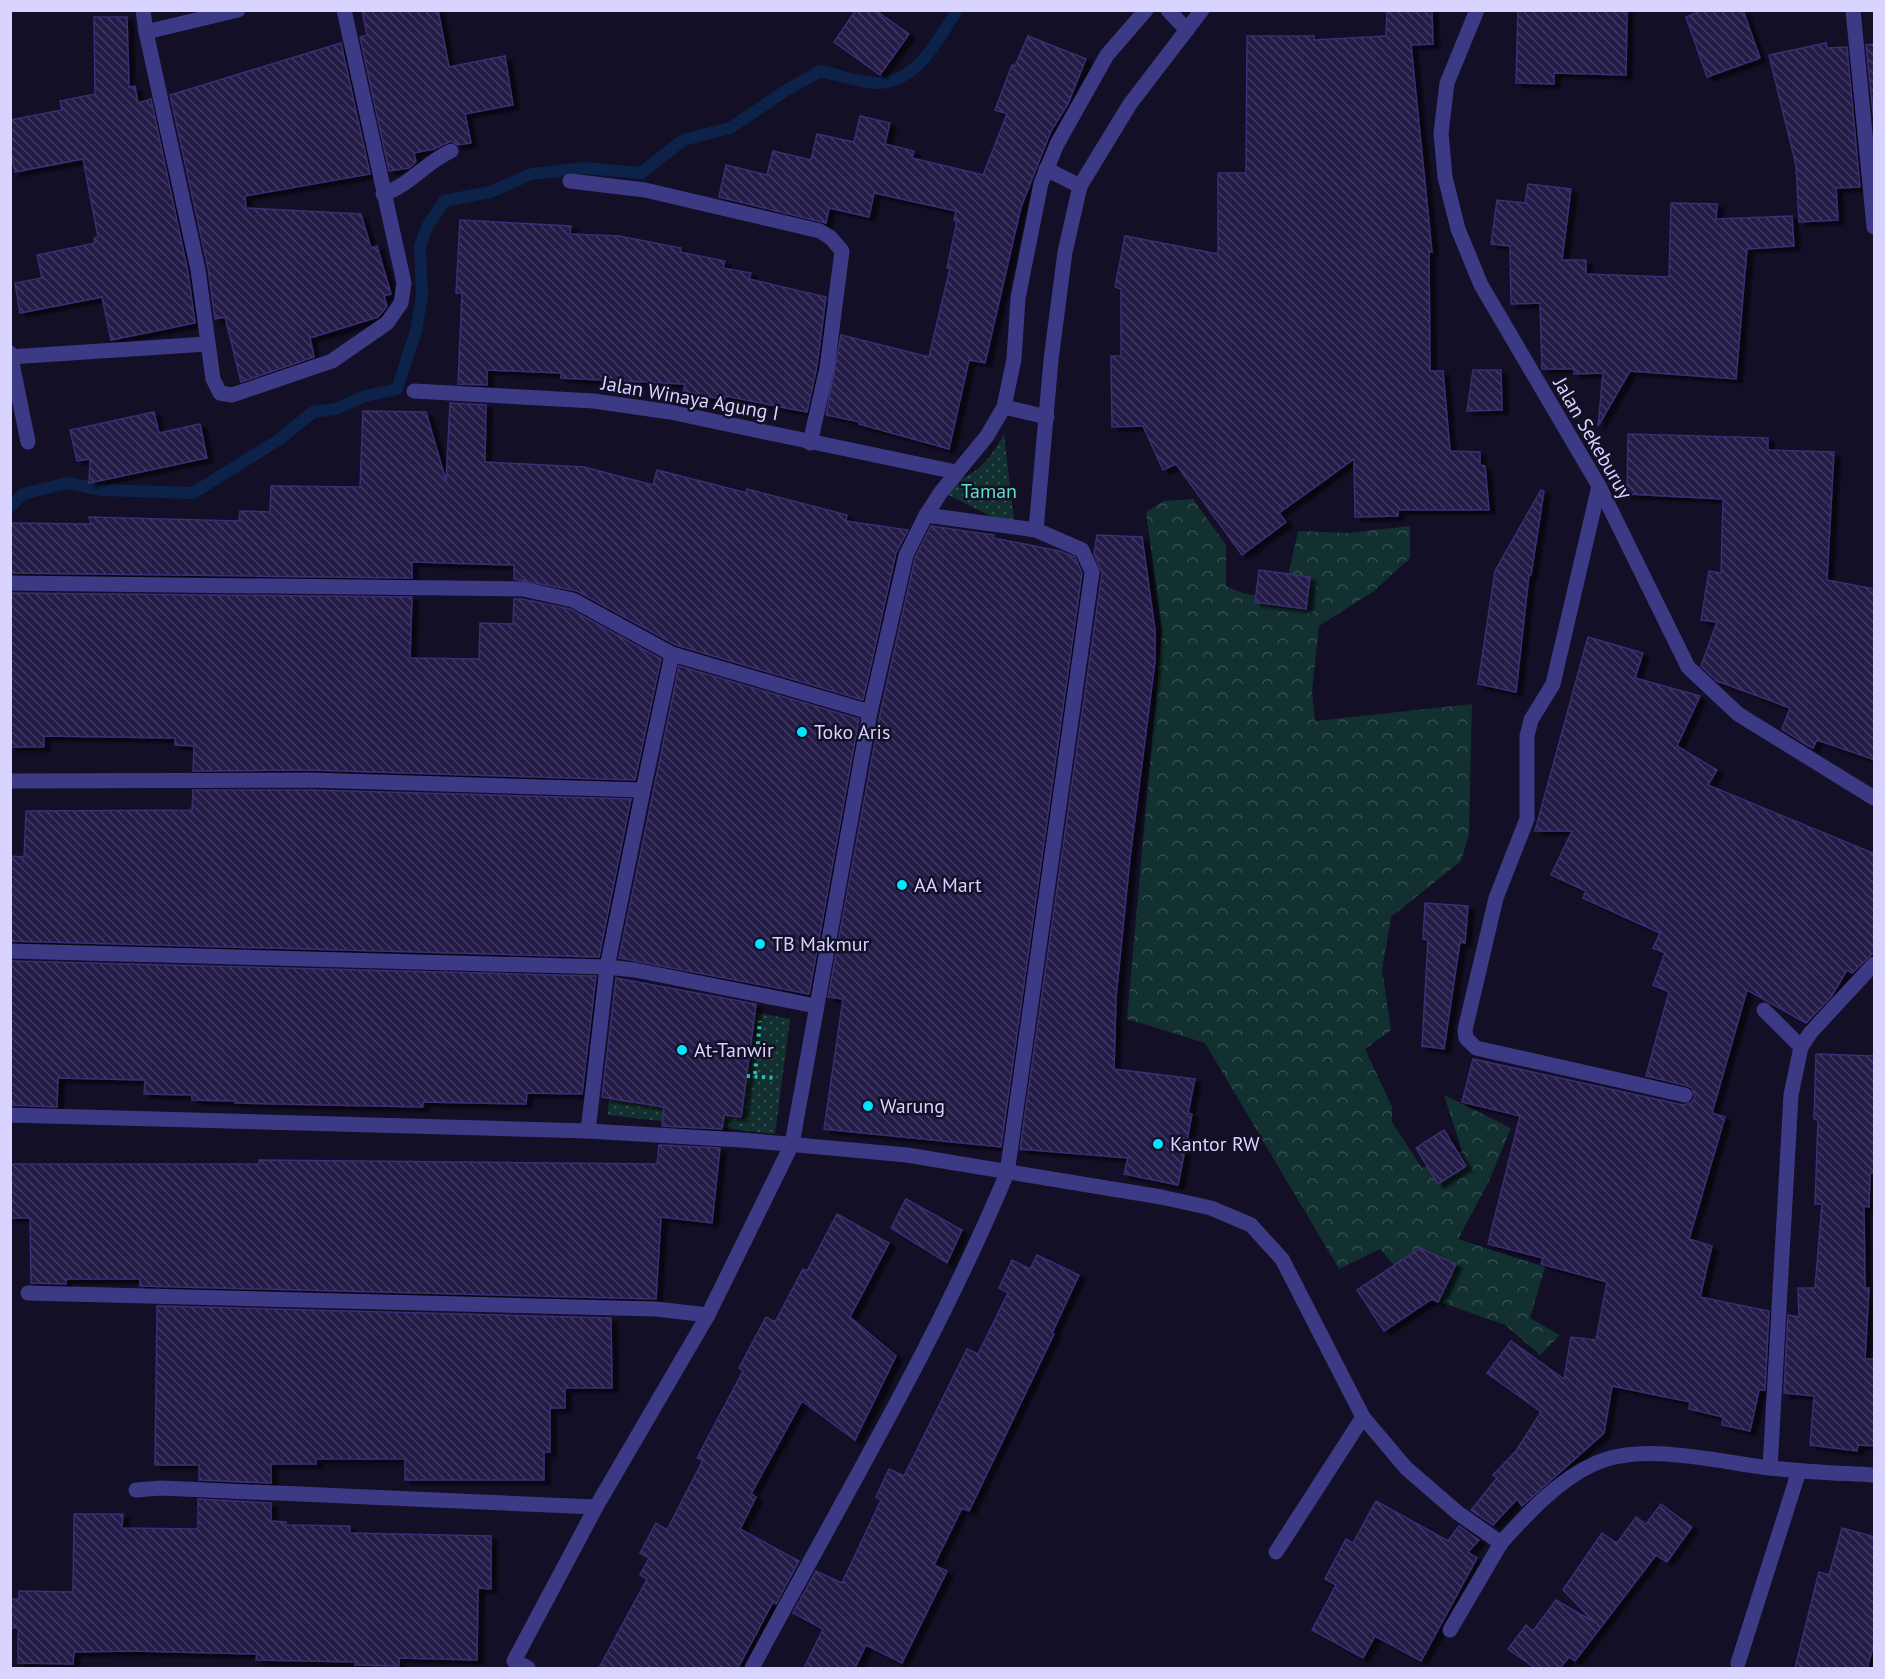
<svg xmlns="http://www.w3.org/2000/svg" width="1885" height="1679" viewBox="0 0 1885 1679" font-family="'PT Sans',sans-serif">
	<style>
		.forest { fill: url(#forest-crowns) }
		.park { fill: url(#park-dots) }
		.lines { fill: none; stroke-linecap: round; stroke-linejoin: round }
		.stream { stroke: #0c2248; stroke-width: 12 }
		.building { fill: url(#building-back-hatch); stroke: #3b2d73; stroke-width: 1.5; filter: url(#shadow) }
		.path { stroke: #2fb8b0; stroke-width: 4; stroke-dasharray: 3 4.5; stroke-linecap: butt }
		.minor { stroke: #3d3a85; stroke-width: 15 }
		.tertiary { stroke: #3d3a85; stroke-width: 15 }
		.poi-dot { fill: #00e5ff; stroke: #130f26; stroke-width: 2 }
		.labels { text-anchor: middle; stroke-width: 5; stroke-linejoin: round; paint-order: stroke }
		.street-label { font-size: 20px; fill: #d9d4ff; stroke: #130f26 }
		.park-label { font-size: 20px; fill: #5fe0c0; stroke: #130f26 }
		.poi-label { font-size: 20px; fill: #d9d4ff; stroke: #130f26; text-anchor: start }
	</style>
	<defs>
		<pattern id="forest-crowns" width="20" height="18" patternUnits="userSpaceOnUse" patternTransform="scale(1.5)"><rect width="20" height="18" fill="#12302f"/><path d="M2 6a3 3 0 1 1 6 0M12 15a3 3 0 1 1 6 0" fill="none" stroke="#344d4e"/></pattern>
		<pattern id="park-dots" width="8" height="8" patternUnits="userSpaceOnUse" patternTransform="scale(1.5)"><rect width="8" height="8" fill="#12302f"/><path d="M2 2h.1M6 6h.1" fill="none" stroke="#344d4e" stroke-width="1.8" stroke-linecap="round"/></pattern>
		<pattern id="building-back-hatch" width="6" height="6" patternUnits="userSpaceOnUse" patternTransform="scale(1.5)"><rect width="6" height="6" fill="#241b47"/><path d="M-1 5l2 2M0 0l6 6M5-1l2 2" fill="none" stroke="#433b63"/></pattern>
		<filter id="shadow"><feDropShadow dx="6" dy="4" stdDeviation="1.5" flood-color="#0009"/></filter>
	</defs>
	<rect width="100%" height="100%" fill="#130f26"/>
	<path class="forest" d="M1193,499L1226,545V586L1242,593L1283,600L1298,531L1347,533L1410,526V558L1374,591L1319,626L1312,690L1315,721L1472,704L1469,834L1461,861L1391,917L1382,970L1391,1030L1365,1049L1392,1107V1122L1422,1168L1462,1151L1444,1095L1511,1128L1488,1183L1458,1239L1545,1267L1530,1318L1560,1335L1540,1355L1505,1325L1420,1295L1380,1249L1339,1269L1205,1043L1127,1019L1162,630L1146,512L1164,501Z"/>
	<g class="park">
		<path d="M1004,434L1015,528L938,490C975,473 983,471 1004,434Z"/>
		<path d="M624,987L790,1019L775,1134L608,1115L609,1098L741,1117L753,1025Z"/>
	</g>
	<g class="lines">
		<path class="stream" d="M10,507L23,494L68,483L102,490L193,493L280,439L313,412L335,409L365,396L397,389L416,331L422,296L420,246L427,227L444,201L490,192L532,174L585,168L641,173L683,140L730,128L785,91L820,71C836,74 864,84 879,83C919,80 937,41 957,10"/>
	</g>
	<g class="building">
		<path d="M362,10H438L449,67L505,56L513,105L465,114L471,143L458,145L451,141L434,149L414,153L416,162L409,168L389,171L360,37L367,35Z"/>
		<path d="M856,10H875L909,34L880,75L834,42Z"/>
		<path d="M1387,10H1432L1433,44L1411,45L1432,252H1429L1430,371H1443L1450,451L1480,452V465L1485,466L1489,510H1398V516L1355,517L1354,459L1279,513L1286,522L1242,555L1176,464L1163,470L1143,426L1112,427L1111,356H1121V289L1115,287L1125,236L1218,254V173H1246L1247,36H1314V40L1386,36Z"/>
		<path d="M1518,10H1627L1626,75L1554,73V84L1516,83Z"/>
		<path d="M1703,10H1743L1760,58L1707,77L1686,17Z"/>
		<path d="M94,17H127L129,87L135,86L138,103L151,99L188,272L195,323L111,340L102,297L20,313L15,283L42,278L37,255L95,243L94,238L98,237L83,159L15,172L10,148V120L62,110L60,101L95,94Z"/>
		<path d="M1028,36L1086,59L1068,104L1051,131L1021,207L985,363L969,360L949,449L859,424L860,422L826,415L841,335L929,357L950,268H947L957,221L954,220L956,211L874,193L869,217L829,208L826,223L719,197L726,165L767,175L773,151L811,160L817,134L854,142L860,116L890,123L885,144L914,151L912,158L983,175L1007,114L995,110L1012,65L1015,66Z"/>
		<path d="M341,43L370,174L245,196L246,208L361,214L371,248L377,246L391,294L384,296L387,306L378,317L310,338L314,357L241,382L225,317L215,319L208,268L170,95Z"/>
		<path d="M1826,43L1827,48L1847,47L1860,187L1836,188L1838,220L1799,222L1796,165L1769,55Z"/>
		<path d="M1875,44V131L1866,45Z"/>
		<path d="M1528,184L1571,189L1562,260H1586V274L1669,277L1671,203L1717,204L1716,219L1792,216L1794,246L1747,249L1736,379L1630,371L1598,426L1603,373L1574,374V369H1542L1540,303L1511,304L1510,246L1491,244L1497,200L1525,203Z"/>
		<path d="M460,220L571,226L570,234L619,236L681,248L680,252L725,261L723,268L751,273L749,279L826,297L817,366L807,412L725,396L724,400L683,391L685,384L561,378V373L487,370V385L458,384L462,293H456Z"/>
		<path d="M1473,370H1501L1502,410L1467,411Z"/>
		<path d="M450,403L486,405L485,462L584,467L653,485L657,470L747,493V489L847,515L846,521L908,530L896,553L863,700L676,645L577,591L514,579V565L412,562V578L10,573V523L91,524L89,517L239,521L240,511L270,512L271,486L360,487L363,411L426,412L446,481Z"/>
		<path d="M154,412L159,433L200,424L207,458L89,483L90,459L77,461L70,430Z"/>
		<path d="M1628,434L1768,438V450L1834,452L1827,580L1875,589V760L1817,740L1813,748L1807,745L1782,729L1790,708L1717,681L1701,666L1717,622L1701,620L1709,571L1721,573L1723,499L1627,494Z"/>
		<path d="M1541,490L1544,491L1531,575H1529L1516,692L1478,684L1495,571Z"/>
		<path d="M931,526L994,535L993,538L1060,551L1075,557L1082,573L1001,1147L824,1129L843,999L828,997L880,714L915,558Z"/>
		<path d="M1097,535L1142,537L1155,630V661L1130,858L1116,997L1114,1069L1195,1079L1188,1113L1192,1114L1178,1185L1124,1174L1128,1158L1020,1149L1102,573L1094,554Z"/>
		<path d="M1259,570L1310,577L1306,609L1255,602Z"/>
		<path d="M10,593L412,597L410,658L479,659L480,623L513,624L514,599H522L570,609L661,659L635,780L311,770L193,771L194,746L175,745V738L44,736V747H10Z"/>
		<path d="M1588,637L1643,653L1635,678L1700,696L1677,746L1717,770L1708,785L1875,854V951L1852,973L1847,970L1831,997L1806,1023L1747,990L1712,1113L1725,1117L1689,1239L1712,1246L1700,1297L1769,1311L1765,1390H1759L1750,1431L1722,1425L1723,1417L1689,1409L1690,1402L1612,1386L1604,1433L1522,1506L1517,1499L1493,1525L1471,1510L1497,1478L1493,1475L1516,1451L1541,1412L1487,1373L1511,1341L1564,1379L1571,1337L1596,1340L1607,1282L1541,1264L1543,1258L1488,1244L1520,1116L1462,1102L1473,1059L1683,1105L1692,1102L1695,1097L1692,1088L1688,1086L1646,1076L1669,992L1653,985L1665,953L1653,948L1660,933L1583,898L1586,891L1551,875L1572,831H1535Z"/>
		<path d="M679,666L859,719L809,994L619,958Z"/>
		<path d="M193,790H311L631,799L599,957L10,941V856L24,857L26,811L192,810Z"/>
		<path d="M1425,903L1468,906L1465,943L1460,942L1444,1049L1422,1046L1428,940L1423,939Z"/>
		<path d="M10,961L596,976L582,1094L527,1093L526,1104L423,1102V1107L235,1103V1101L192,1100V1095L144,1094L145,1080L58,1078L57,1107L10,1105Z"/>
		<path d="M616,978L756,1004L741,1117L724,1115L722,1129L662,1126L664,1107L602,1097Z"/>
		<path d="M1816,1054L1875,1056V1173H1870L1869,1207L1864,1206L1865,1288H1869L1865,1359H1875V1446L1858,1445L1857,1451L1810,1445L1814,1396L1784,1393L1788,1315L1799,1317L1798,1288H1815L1822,1204H1815L1818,1120L1814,1119Z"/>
		<path d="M1444,1130L1466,1166L1438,1184L1416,1148Z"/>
		<path d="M659,1145L720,1148L712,1223L661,1217L656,1299L140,1286V1279H66V1284L31,1283L30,1218H10V1164H259V1160L657,1164Z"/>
		<path d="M906,1199L962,1230L947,1263L891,1228Z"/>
		<path d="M837,1214L889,1243L850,1317L896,1356L855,1440L802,1401L751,1494L756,1497L740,1529L799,1561L776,1604L773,1602L738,1668H599L647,1579L640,1575L649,1558L640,1553L656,1523L667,1530L703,1460L697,1458L743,1371L739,1368L766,1317L775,1322L803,1269L807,1271Z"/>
		<path d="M1420,1248L1456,1264L1438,1302L1432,1299L1384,1331L1357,1290Z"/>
		<path d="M1037,1255L1079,1275L1052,1333L1054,1334L969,1511L962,1508L934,1565L947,1571L902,1663L866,1645L855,1668H804L823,1629L793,1613L816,1571L842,1583L881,1500L876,1497L889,1469L904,1476L967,1349L978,1354L1008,1293L999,1288L1012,1260L1030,1269Z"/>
		<path d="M157,1306L611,1318L612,1388H565V1408H550V1452H544V1480H405V1459H316V1464H271V1483L199,1480V1465H155Z"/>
		<path d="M198,1499L271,1503V1521L286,1522V1525L350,1526V1533L491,1536V1589L478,1588L477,1660L399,1658V1666L355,1665V1662L256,1660L257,1654L131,1651L74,1652L73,1664L18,1663V1628H10V1599H19V1591L73,1592L74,1514H123L122,1528L198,1529Z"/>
		<path d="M1376,1501L1448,1541L1459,1526L1479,1540L1468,1552L1477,1558L1421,1661L1375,1636L1363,1658L1312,1630L1336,1585L1325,1579L1346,1539L1353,1543Z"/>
		<path d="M1661,1504L1692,1527L1667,1562L1656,1555L1575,1661L1569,1657L1560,1668H1535L1508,1649L1526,1625L1533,1631L1556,1600L1594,1622L1563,1590L1602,1533L1617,1543L1636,1517L1646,1524Z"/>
		<path d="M1842,1528L1875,1537V1641L1867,1668H1795L1819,1572L1829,1575Z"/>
	</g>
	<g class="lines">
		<g class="path">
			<path d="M755,1074L760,1021"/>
			<path d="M747,1076L776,1078"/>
		</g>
		<g class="minor">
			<path d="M143,10L146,32L238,10"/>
			<path d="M1168,10L1187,30"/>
			<path d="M1853,10L1874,227"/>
			<path d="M146,32L198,270L213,379L220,393L232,395L332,361L387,323L401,303L404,283L344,10"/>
			<path d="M1046,169L1080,186"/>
			<path d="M570,181L645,190L820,231L831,238L842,251L827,368L810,443"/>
			<path d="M383,194C409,186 426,162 451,151"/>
			<path d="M10,353L28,442"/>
			<path d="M10,357L207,344"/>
			<path d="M414,391L594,401L670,412L956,472"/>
			<path d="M1004,407L1047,417"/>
			<path d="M1599,486L1553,684L1531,720L1527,736V819L1496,898L1465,1030L1466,1038L1476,1048L1685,1095"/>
			<path d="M926,515L941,492L987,436L1004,407L1014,359L1018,298L1041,183L1057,144L1107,55L1146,10"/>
			<path d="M1036,530L1051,360L1065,252L1080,186L1130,104L1202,10"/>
			<path d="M10,583L523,589L573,600L672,654L870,712"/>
			<path d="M10,781L311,780L643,790L607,967L588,1131L742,1140L907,1155L1161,1197L1211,1208L1251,1225L1282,1259L1363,1417L1406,1468L1458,1513L1501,1543C1527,1514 1558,1480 1594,1464C1643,1441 1718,1462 1770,1468C1805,1472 1840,1473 1874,1475"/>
			<path d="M643,790L672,654"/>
			<path d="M10,951L607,967L635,970L816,1006"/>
			<path d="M1764,1010L1801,1047"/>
			<path d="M10,1115L588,1131"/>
			<path d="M28,1293L656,1309L708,1315"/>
			<path d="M1770,1468L1791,1095L1801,1047L1811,1032L1874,964"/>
			<path d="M136,1490L161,1488L596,1507"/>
			<path d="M1276,1552L1363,1417"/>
			<path d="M1450,1630L1501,1543"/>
			<path d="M1738,1663L1799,1471"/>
			<path d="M528,1668L514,1661L596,1507L708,1315L792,1144L870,712L906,555L926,515L1036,530L1082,550L1092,572L1007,1173C936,1344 839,1505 752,1668"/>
		</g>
		<path class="tertiary" d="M1477,10L1447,83L1441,133L1445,177L1458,229L1481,285L1599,486L1688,667L1738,714L1874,798"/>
	</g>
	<g class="poi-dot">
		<circle cx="802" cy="732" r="6"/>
		<circle cx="902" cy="885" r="6"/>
		<circle cx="760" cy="944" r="6"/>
		<circle cx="682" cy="1050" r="6"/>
		<circle cx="868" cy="1106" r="6"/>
		<circle cx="1158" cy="1144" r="6"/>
	</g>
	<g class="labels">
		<g class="street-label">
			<text transform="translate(690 398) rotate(10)" y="7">Jalan Winaya Agung I</text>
			<text transform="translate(1593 438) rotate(60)" y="7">Jalan Sekeburuy</text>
		</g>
		<g class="park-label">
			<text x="989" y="498">Taman</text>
		</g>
		<g class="poi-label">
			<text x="814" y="739">Toko Aris</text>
			<text x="914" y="892">AA Mart</text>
			<text x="772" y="951">TB Makmur</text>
			<text x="694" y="1057">At-Tanwir</text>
			<text x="880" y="1113">Warung</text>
			<text x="1170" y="1151">Kantor RW</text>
		</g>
	</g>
	<rect width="1885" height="1679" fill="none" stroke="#d9d4ff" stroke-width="24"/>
</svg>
